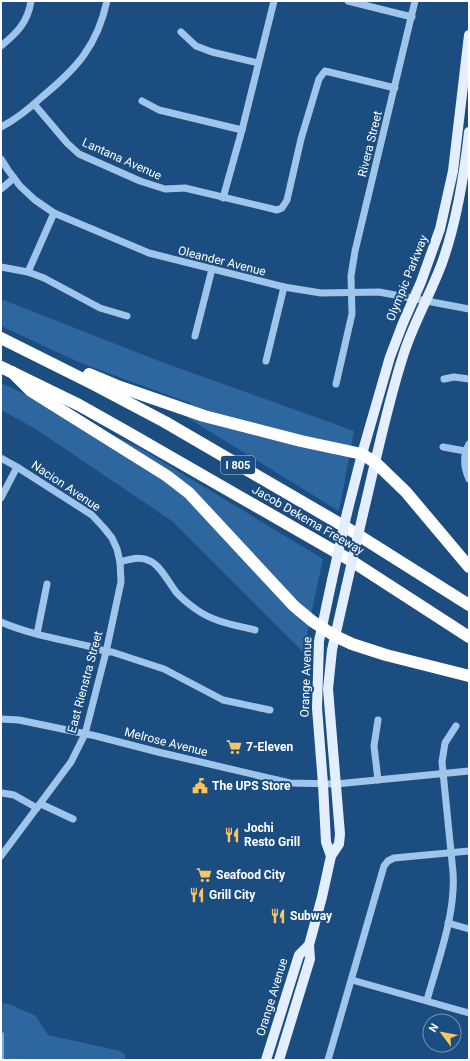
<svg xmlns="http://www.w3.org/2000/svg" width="470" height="1061" viewBox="0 0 470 1061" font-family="Roboto,sans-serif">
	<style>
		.green { fill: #2e67a0 }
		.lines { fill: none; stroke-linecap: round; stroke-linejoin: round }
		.stream { stroke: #92c1ec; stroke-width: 1.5 }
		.minor { stroke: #9fc5ea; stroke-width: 7 }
		.major { stroke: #e3effe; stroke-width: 10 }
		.highway { stroke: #fff; stroke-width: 12 }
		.major-bridge { stroke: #e3effe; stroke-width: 10 }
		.labels { text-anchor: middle; stroke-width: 4; stroke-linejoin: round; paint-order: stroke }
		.shield { fill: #1b4d81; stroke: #bbcad9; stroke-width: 1 }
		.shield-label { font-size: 11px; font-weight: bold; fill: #fff }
		.street-label { font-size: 12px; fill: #fff; stroke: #1b4d81 }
		.poi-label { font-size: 12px; font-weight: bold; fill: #fff; stroke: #1b4d81; text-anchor: start }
	</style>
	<rect width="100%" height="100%" fill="#1b4d81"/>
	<g class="green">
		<path d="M1,299L159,361L354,431L339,511L188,418L190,403L83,364L1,326Z"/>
		<path d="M1,383L140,448L323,559L303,652L172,521L34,428L1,410Z"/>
		<path d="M1,1003L9,1004L36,1016L48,1035L120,1051L125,1055V1060H1Z"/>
	</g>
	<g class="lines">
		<path class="stream" d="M3,1060V1033"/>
		<g class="minor">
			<path d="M348,1L412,17"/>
			<path d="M181,32L196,46L212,52L258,63"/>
			<path d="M1,46C17,33 28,22 31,1"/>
			<path d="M142,101L159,110L242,130"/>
			<path d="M34,104L67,143L79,154L140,181L165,189L185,188L277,210L282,208L287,200L301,139L319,79L325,71L395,88"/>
			<path d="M1,127C17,119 30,108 43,96C77,68 97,46 107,1"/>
			<path d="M1,159L8,170L20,186L35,200L54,213L149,253L284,287L321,293L379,292L469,309"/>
			<path d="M1,189L14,178"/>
			<path d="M223,198L242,130L274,1"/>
			<path d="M1,267L28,272L44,278L100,308L127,316"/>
			<path d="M28,272L54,213"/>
			<path d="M195,336L212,269"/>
			<path d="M266,361L284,287"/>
			<path d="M444,379L454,377L469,379"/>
			<path d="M336,384L352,314L351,276L355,251L415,1"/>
			<path d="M469,444C463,455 464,468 469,479"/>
			<path d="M443,447L465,451"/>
			<path d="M1,458L17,467L92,515L104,528L112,538L117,549L120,562L121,582L106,652L85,734L71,762L1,856"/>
			<path d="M1,498L17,467"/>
			<path d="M120,562C130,559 140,556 150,561C160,565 169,583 176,592C181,598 190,605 197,610C214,622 235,625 255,630"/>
			<path d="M1,622C29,634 59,639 88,646C97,648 104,652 112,652L164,669L223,700L270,710"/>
			<path d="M37,634L47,584"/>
			<path d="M1,719L19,720L96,736L158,752L290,783L336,784L469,771"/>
			<path d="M378,720L374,746L378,780"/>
			<path d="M2,793L14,795L37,808"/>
			<path d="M41,804L73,819"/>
			<path d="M448,923L469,929"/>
			<path d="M352,980L469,1013"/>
			<path d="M427,1000C438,960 456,914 453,872L442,762L445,743L456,726"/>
			<path d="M328,1060L384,866L388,861L394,858L469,851"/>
		</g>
		<g class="major">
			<path d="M347,513L362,454L390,357L403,323L421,282L440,229L453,171L469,35"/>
			<path d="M363,514C376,460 387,405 404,353C414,322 431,293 442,263C457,221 464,177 469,132"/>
			<path d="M331,856L326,842L323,784L317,708L319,641L332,580"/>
			<path d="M266,1060L299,955L309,945"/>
			<path d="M279,1060L310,959L309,945L322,897L331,856L339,844L340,834L328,689L332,650L346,588"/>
		</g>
		<g class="highway">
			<path d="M1,338L93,384L165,422L347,528L469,605"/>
			<path d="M1,367L79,405L127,432L350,560L469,637"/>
			<path d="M12,372L31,391L167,476L189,493L294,606L312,621L335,636L352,644L386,655L469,676"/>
			<path d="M89,374L120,387L204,416L301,441L362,454L376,463L406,492L469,567"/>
		</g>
		<g class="major-bridge">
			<path d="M332,580L347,513"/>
			<path d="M346,588L363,514"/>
		</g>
	</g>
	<defs>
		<symbol id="supermarket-bare" viewBox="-9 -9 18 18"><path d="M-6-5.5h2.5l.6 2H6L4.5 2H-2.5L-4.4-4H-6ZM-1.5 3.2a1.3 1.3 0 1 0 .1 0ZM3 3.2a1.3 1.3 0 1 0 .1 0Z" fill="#fbc55c" stroke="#1b4d81" stroke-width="2.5" paint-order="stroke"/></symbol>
		<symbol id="civic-bare" viewBox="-9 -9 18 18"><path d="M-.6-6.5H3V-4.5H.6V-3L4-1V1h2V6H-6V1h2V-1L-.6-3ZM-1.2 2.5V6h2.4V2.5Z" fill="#fbc55c" stroke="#1b4d81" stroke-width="2.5" paint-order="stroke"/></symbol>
		<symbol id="restaurant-bare" viewBox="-9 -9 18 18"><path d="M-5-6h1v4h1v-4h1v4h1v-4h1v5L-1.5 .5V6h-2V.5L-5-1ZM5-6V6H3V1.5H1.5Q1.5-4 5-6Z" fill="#fbc55c" stroke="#1b4d81" stroke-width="2.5" paint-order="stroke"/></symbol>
	</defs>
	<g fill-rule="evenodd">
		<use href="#supermarket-bare" x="223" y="736" width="22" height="22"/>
		<use href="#civic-bare" x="189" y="775" width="22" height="22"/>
		<use href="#restaurant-bare" x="221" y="824" width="22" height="22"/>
		<use href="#supermarket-bare" x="193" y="864" width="22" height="22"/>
		<use href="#restaurant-bare" x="186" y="884" width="22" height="22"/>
		<use href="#restaurant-bare" x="267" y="905" width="22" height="22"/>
	</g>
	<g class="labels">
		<rect class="shield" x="221" y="456" width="34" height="18" rx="3"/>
		<g class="shield-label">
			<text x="238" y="469">I 805</text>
		</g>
		<g class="street-label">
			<text transform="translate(370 144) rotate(-76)" y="4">Rivera Street</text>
			<text transform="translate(122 159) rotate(24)" y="4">Lantana Avenue</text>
			<text transform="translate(222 261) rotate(14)" y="4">Oleander Avenue</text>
			<text transform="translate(407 278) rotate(-68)" y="4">Olympic Parkway</text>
			<text transform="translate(66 486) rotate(34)" y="4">Nacion Avenue</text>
			<text transform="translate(308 520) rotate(30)" y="4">Jacob Dekema Freeway</text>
			<text transform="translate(306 677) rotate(-88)" y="4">Orange Avenue</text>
			<text transform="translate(85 682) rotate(-75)" y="4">East Rienstra Street</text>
			<text transform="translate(166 742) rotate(14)" y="4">Melrose Avenue</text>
			<text transform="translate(272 997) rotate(-73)" y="4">Orange Avenue</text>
		</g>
		<g class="poi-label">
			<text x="246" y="751">7-Eleven</text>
			<text x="212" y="790">The UPS Store</text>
			<text x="244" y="832">Jochi<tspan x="244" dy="14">Resto Grill</tspan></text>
			<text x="216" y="879">Seafood City</text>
			<text x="209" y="899">Grill City</text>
			<text x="290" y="920">Subway</text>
		</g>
	</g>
	<rect width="470" height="1061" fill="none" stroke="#ffffff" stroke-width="4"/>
	<g transform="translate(442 1033) rotate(302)"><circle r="19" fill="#1b4d81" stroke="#7694b3"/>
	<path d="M0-3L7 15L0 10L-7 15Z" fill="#fbc55c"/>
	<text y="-6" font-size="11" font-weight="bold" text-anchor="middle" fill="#ffffff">N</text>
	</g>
</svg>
